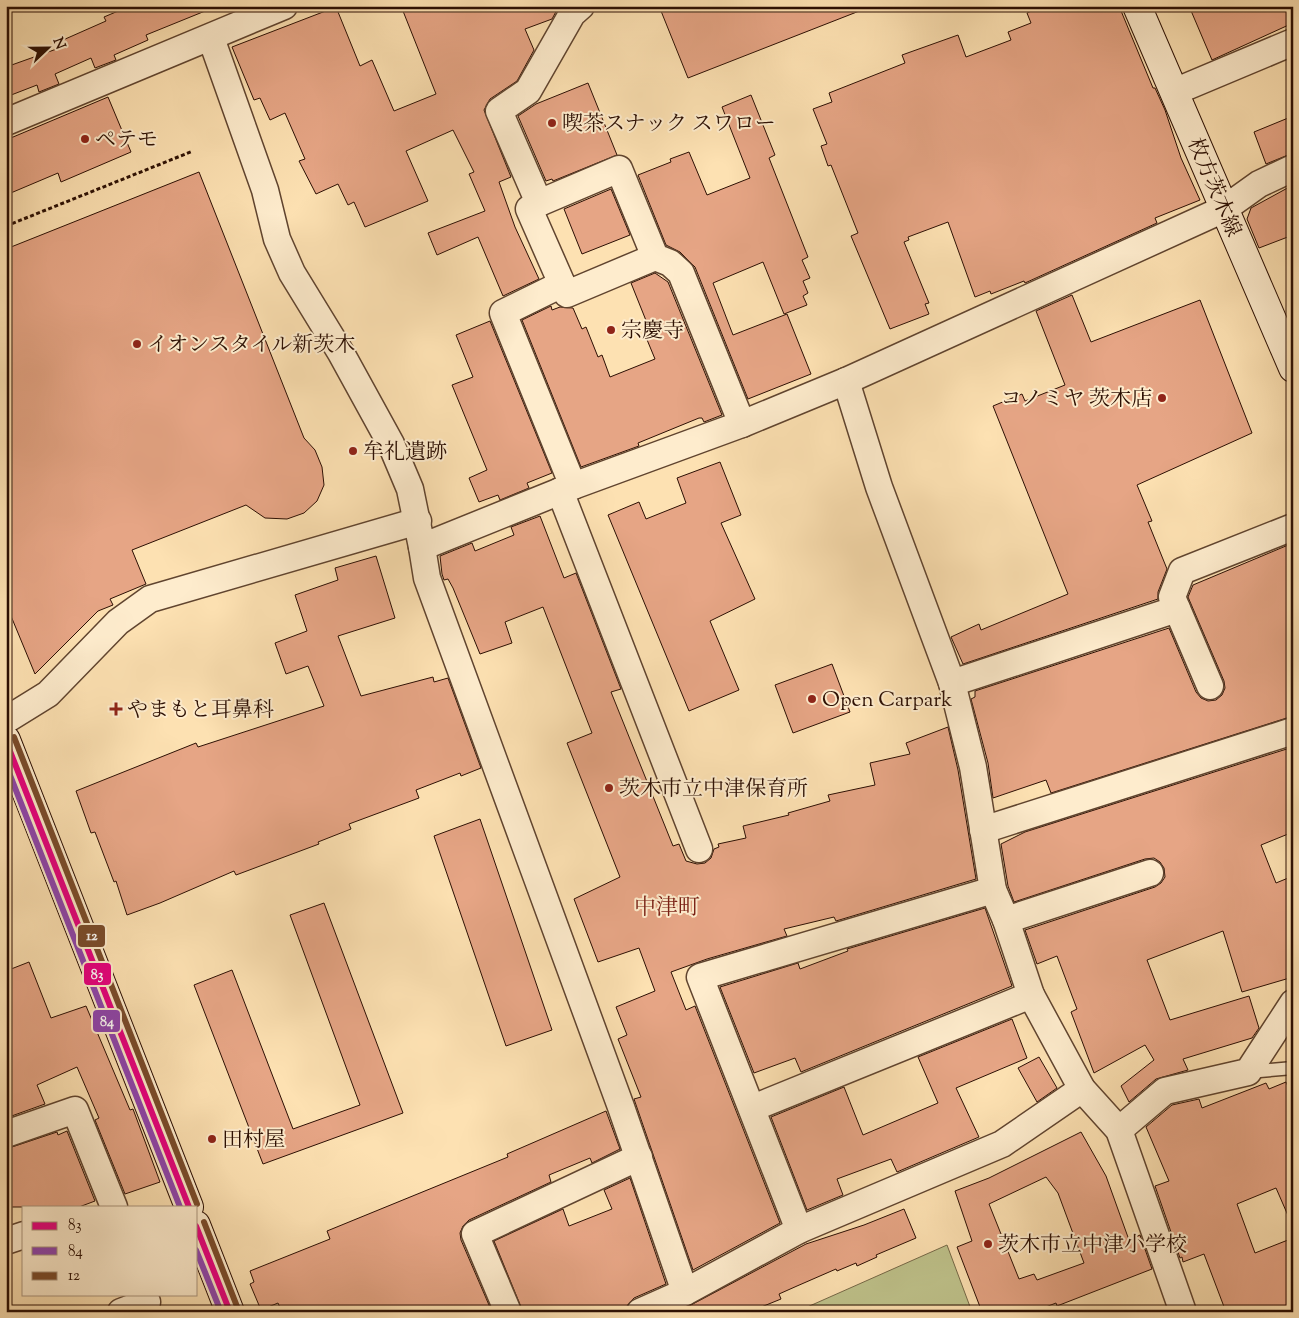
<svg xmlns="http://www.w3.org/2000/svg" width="1299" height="1318" viewBox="0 0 1299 1318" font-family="'Sorts Mill Goudy','Noto Serif JP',serif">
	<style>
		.green { fill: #bfc38c; stroke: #766948 }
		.building { fill: #e6a585; stroke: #2c0f03; fill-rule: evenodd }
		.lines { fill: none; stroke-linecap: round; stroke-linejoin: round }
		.lane-casing { stroke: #60442f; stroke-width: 15 }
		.street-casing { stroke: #60442f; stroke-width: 29 }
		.secondary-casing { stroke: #2c0f03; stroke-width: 30 }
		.path { stroke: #2c0f03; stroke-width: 3; stroke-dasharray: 4 2.5; stroke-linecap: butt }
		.lane { stroke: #feeccd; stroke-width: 12 }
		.street { stroke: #feeccd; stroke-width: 26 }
		.secondary { stroke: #feeccd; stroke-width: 28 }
		.bus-1-casing { stroke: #feeccd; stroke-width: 10 }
		.bus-2-casing { stroke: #feeccd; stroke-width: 10 }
		.bus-3-casing { stroke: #feeccd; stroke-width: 10 }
		.bus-1 { stroke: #e5007d; stroke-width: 6 }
		.bus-2 { stroke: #8e44ad; stroke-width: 6 }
		.bus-3 { stroke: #7a4b2a; stroke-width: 6 }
		.poi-dot { fill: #8f2418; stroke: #feeccd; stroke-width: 2 }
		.labels { text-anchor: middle; stroke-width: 4; stroke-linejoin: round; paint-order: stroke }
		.poi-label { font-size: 21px; fill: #2c0f03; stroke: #feeccd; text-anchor: start }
		.street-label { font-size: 21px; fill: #2c0f03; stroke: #feeccd }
		.neighbourhood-label { font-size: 22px; fill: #7a1f14; stroke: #feeccd }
		.line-badge { stroke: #feeccd; stroke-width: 2 }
		.badge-label { font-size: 14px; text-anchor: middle; font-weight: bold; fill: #fff }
	</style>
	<rect width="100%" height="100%" fill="#fde1b2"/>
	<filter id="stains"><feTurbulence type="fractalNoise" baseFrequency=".004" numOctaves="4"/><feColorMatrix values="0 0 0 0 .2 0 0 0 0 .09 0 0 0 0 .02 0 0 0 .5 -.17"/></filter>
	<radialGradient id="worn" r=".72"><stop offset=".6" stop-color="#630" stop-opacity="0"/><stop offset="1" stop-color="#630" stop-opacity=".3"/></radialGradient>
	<path class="green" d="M947,1245L972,1312H796Z"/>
	<g class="building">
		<path d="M130,6L215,7L146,35L148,40L114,55L116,60L95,68L91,58L55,74L59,84L39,92L37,85L6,97V67L65,46L63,40L106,21L104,17Z"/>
		<path d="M401,6H559L552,19L525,29L534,50L517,81L490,99L484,110L511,177L499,182L515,227L539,279L503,296L478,237L437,255L428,233L485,211L469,174L474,172L453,130L406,151L428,201L365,227L354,202L348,205L338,184L316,194L299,161L305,159L285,113L270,120L260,98L254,100L232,47L336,7L360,66L372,60L394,111L436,94Z"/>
		<path d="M659,6H867V8L688,78Z"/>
		<path d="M1043,6H1119L1153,88H1155L1165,110L1181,158L1200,200L1155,218L1157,223L1025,283L1024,281L991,294L990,291L975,297L948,222L908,237L909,240L904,242L929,303L925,304L929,314L890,329L851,236L858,233L831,165L828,166L821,146L827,144L813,109L832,102L829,93L905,63L902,55L958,35L966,57L1011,40L1008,32L1031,23L1027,13Z"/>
		<path d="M1189,6H1293V23L1212,60Z"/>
		<path d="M588,83L617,155L553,181L552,179L546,181L518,116L536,104Z"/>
		<path d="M751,95L775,155L769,158L808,257L802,260L810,278L803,281L808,293L803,296L807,305L784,314L763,262L713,283L733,335L787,314L811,374L748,399L695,267L680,252L666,245L638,175L671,162L670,159L689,152L707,195L750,178L722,107Z"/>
		<path d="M108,97L131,152L61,182L58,173L6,195V140Z"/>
		<path d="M1293,116V153L1266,164L1254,132Z"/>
		<path d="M199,172L304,438L315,450L322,467L324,485L317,501L304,513L287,519L265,518L246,505L132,550L146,584L110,599L113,605L98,611L35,674L6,604V249Z"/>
		<path d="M1293,185V235L1259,248L1247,219L1251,208Z"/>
		<path d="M611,189L630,235L582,254L564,209Z"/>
		<path d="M655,273L668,282L722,415L704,422L702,418H699L638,443L639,446L581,467L522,320L551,306L552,310L560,307L573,308L582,329L586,327L598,357L602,355L610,377L655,359L643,330L649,328L631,283Z"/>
		<path d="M1072,295L1091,342L1200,300L1252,433L1137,485L1152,521L1148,522L1167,569L1158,592V599L963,664L951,637L979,624L981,630L1068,594L993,406L1022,394L1025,401L1065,385L1036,311Z"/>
		<path d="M490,321L552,473L527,483L529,488L500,500L498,495L479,502L469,478L487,470L452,385L473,377L456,335Z"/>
		<path d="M720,462L741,515L721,523L755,599L710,621L739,690L689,711L608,515L639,502L646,519L686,503L677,478Z"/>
		<path d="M540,516L564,578L576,573L621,689L611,692L673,846L679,844L686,861L697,864L705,863L711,858L714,849L719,847L718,844L746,838L743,826L789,815L788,813L830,801L828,795L875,785L870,763L910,754L906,743L948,727L958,770L976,879L836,921L834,917L784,929L787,936L707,959L671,972L686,1010L695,1006L780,1223L693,1270L634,1099L641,1097L618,1039L627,1035L616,1007L655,991L639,948L598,962L574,899L620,877L567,743L592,733L543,607L505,622L512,643L480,654L453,588L448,579L444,580L442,574L440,556L472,543L475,551L514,535L511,527Z"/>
		<path d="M1293,543V716L1051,793L1046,780L993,798L988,763L971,699L975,697V691L1169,628L1196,692L1201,698L1208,701L1216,700L1222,695L1225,688L1224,681L1188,597L1193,585Z"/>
		<path d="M376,556L395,618L338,636L361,696L433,677L434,682L448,678L481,768L461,776L460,773L416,790L419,798L349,824L351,829L318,842L319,844L236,875L234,871L160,903L127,915L116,881L114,882L95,832L91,833L76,791L196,743L198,747L324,706L308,666L286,674L275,643L307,631L295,595L338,580L335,568Z"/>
		<path d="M832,664L850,712L793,733L775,685Z"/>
		<path d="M1293,747V832L1261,845L1276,883L1293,876V977L1242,992L1223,931L1147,960L1170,1020L1249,996L1259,1028L1252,1038L1183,1059L1188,1070L1156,1079L1129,1102L1121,1086L1154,1060L1145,1045L1094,1073L1071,1012L1077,1009L1057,956L1037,964L1025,930L1155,887L1161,883L1165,877L1164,868L1160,862L1154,858L1145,859L1014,902L1008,886L1001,844L1025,832Z"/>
		<path d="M480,819L552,1030L506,1046L434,836Z"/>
		<path d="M324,903L403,1113L263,1164L194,985L232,970L293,1129L360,1105L290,915Z"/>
		<path d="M985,908L1012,986L801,1072L795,1058L754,1073L720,987L798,963L800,969L848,951L847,949Z"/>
		<path d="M29,962L51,1018L86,1006L130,1110L133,1109L160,1182L125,1194L95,1120L99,1118L77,1067L37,1085L45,1104L6,1118V971Z"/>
		<path d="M1012,1019L1027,1058L956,1088L979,1137L897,1172L891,1159L837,1179L843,1195L807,1210L771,1117L844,1087L863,1135L938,1103L918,1057Z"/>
		<path d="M1039,1057L1057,1088L1037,1102L1018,1068Z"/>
		<path d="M1286,1082L1293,1098V1227L1276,1188L1237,1204L1255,1253L1293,1238V1312H1226L1204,1254L1183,1262L1182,1257L1180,1258L1155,1186L1169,1181L1146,1127L1172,1105L1199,1099L1202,1108L1266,1083L1269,1089Z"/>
		<path d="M606,1111L620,1149L592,1163L590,1158L549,1175L551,1182L469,1220L463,1226L460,1233L461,1240L492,1312H282L278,1303L261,1310L250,1284L254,1282L250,1271L330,1239L327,1231L508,1157L507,1154Z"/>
		<path d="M67,1131L95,1201L79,1207H6V1149L57,1132L58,1135Z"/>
		<path d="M1081,1132L1106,1176L1129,1240L1140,1235L1152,1269L1057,1306L1056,1303L1033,1312H982L957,1247L972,1241L955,1191L989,1178ZM1046,1177L1058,1193L1084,1263L1037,1280L1034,1274L1019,1279L989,1204Z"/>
		<path d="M630,1178L666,1284L634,1298L626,1307L616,1312H523L494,1241L563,1209L569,1226L612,1209L604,1190Z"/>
		<path d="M904,1209L916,1238L876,1255L877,1257L857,1266L856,1263L837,1271L836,1269L797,1286L779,1294L781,1299L749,1312H692L689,1306L806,1244L864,1225Z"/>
	</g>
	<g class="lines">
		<defs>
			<path id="lane" d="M1248,1072L1293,1068"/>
			<g id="street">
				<path d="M211,38L265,190L277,239L292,273L341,353L391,444L410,489L422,547L573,486L742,424L846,381L1224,209L1259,184L1293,168"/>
				<path d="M1174,92L1293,42"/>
				<path d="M6,122L284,6"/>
				<path d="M539,203L619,169L655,257L670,263L681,273L742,424"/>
				<path d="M562,284L567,294L655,257"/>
				<path d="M846,381L879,487L952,683L973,767L993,890L1006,920L1031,995L1082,1089L1119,1130L1183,1312"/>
				<path d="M573,486L503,313L562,284L529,209L539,203L499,111L528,91L572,14L581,6"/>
				<path d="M560,491L699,849"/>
				<path d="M422,547L427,578L621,1107L685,1292"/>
				<path d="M952,683L1177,609"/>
				<path d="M1210,686L1172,597L1182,571L1293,527"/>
				<path d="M6,720L48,694L118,622L150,599L418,521"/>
				<path d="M983,830L1293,731"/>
				<path d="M1006,920L1150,873"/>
				<path d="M753,1108L1031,995"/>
				<path d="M1119,1130L1165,1091L1248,1072L1293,1003"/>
				<path d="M6,1134L75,1110L114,1207"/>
				<path d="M799,1230L700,977L993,890"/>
				<path d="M6,1241L24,1235"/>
				<path d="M121,1312L147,1302"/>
				<path d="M508,1312L475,1234L639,1157"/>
				<path d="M640,1312L685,1292L799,1230L1002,1144L1082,1089"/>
			</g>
			<g id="secondary">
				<path d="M1137,6L1293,368"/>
				<path d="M6,740L189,1207"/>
				<path d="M196,1225L230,1312"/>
			</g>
		</defs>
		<use href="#lane" class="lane-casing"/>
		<use href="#street" class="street-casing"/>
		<use href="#secondary" class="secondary-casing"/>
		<path class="path" d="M6,226L193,151"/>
		<use href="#lane" class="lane"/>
		<use href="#street" class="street"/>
		<use href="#secondary" class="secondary"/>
		<defs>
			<g id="bus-1">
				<path d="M6,741L189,1207"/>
				<path d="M196,1226L230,1312"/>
			</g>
			<g id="bus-2">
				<path d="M6,765L180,1207"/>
				<path d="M196,1250L221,1312"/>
			</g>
			<g id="bus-3">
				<path d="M14,737L197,1204"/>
				<path d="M204,1222L238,1309"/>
			</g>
		</defs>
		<use href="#bus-1" class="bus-1-casing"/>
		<use href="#bus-2" class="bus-2-casing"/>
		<use href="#bus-3" class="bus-3-casing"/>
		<use href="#bus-1" class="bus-1"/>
		<use href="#bus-2" class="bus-2"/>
		<use href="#bus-3" class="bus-3"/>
	</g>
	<g class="poi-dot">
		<circle cx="552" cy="123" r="5"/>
		<circle cx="85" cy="139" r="5"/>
		<circle cx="611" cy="330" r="5"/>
		<circle cx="137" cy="344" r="5"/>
		<circle cx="1162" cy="398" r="5"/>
		<circle cx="353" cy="451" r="5"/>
		<circle cx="812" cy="699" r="5"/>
		<path d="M113.5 701.5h5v5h5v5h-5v5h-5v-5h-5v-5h5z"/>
		<circle cx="609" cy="788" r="5"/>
		<circle cx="212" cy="1139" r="5"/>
		<circle cx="988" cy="1244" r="5"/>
	</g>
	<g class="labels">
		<g class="poi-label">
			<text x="562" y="130">喫茶スナック スワロー</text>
			<text x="95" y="146">ペテモ</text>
			<text x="621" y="337">宗慶寺</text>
			<text x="147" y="351">イオンスタイル新茨木</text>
			<text x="1152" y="405" text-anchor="end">コノミヤ 茨木店</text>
			<text x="363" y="458">牟礼遺跡</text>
			<text x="822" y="706">Open Carpark</text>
			<text x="127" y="716">やまもと耳鼻科</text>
			<text x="619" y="795">茨木市立中津保育所</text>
			<text x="222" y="1146">田村屋</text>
			<text x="998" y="1251">茨木市立中津小学校</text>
		</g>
		<g class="street-label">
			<text transform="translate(1215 187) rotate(67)" y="7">枚方茨木線</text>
		</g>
		<g class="neighbourhood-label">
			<text x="667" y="914">中津町</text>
		</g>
	</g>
	<g class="line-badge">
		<rect x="77" y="924" width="29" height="24" rx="5" fill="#7a4b2a"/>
		<rect x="83" y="962" width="29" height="24" rx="5" fill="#e5007d"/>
		<rect x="92" y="1009" width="29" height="24" rx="5" fill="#8e44ad"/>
	</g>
	<g class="badge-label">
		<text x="92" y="940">12</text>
		<text x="97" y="979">83</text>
		<text x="107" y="1026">84</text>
	</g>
	<rect width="1299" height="1318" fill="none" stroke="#fde1b2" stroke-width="25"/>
	<rect x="8" y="8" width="1284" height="1303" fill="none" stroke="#2c0f03" stroke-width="2.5"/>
	<rect x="12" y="12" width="1274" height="1293" fill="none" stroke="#2c0f03"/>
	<rect x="22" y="1206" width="175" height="90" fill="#feeccd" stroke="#aa947c"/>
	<rect x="32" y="1222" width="25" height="8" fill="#e5007d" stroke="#aa947c"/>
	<text x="68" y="1230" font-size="15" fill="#2c0f03">83</text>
	<rect x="32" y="1247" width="25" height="8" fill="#8e44ad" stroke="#aa947c"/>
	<text x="68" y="1256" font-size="15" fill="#2c0f03">84</text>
	<rect x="32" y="1272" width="25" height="8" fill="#7a4b2a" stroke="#aa947c"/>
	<text x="68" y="1280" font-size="15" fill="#2c0f03">12</text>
	<g transform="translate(48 48) rotate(68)" stroke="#feeccd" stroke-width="4" paint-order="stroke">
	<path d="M0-4L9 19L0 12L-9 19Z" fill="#2c0f03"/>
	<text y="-8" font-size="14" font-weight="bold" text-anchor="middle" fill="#2c0f03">N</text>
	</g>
	<rect width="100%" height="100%" filter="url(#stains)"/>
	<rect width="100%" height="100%" fill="url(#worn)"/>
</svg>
